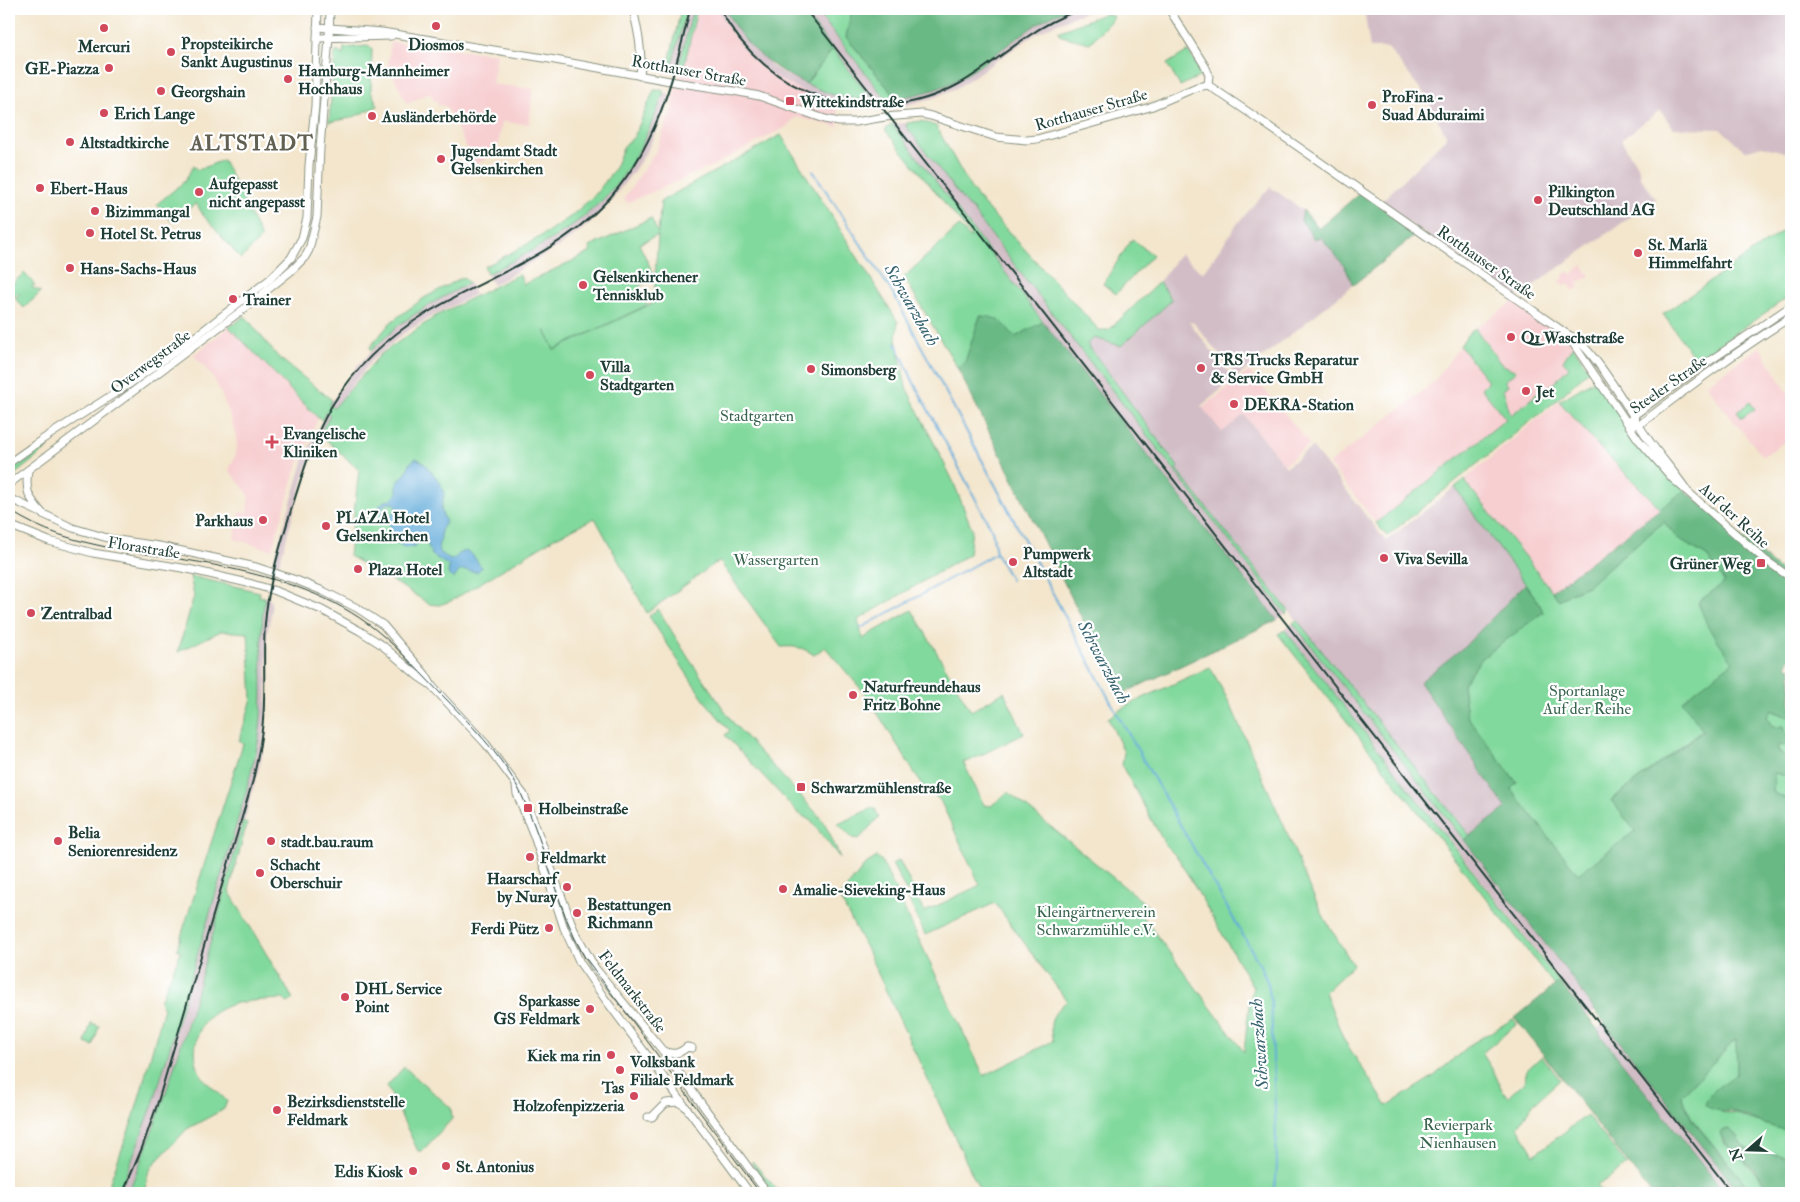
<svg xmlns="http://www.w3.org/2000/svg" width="1800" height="1202" viewBox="0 0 1800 1202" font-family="'IM FELL Double Pica',serif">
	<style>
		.built { fill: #f7cfd1 }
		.industrial { fill: #d2bdc6 }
		.green { fill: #82d99d; stroke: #508b68; fill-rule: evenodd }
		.forest { fill: #69b984; stroke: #447b5c }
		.water { fill: #61aad9; stroke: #407486; fill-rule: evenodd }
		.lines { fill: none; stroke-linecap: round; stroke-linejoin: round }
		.stream { stroke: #61aad9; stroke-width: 2 }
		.major-casing { stroke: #899280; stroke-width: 9 }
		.major { stroke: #fff; stroke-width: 7 }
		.tram { stroke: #1f3d34; stroke-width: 1 }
		.rail { stroke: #1f3d34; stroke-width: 2 }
		.poi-dot { fill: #d1495b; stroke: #fff; stroke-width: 2 }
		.labels { text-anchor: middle; stroke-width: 4.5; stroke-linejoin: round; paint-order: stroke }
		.poi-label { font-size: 16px; font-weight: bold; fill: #1f3d34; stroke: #fff; text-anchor: start }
		.street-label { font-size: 16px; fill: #1f3d34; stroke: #fff }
		.park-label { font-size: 16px; fill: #38644e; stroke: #fff }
		.water-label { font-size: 18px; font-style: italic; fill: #36636e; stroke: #fff }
		.district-label { font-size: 21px; font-weight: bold; letter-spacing: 1px; fill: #616053; stroke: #fff }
	</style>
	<rect width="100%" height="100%" fill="#fff"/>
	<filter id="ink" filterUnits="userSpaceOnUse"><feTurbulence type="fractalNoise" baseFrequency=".02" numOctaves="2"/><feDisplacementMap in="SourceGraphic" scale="10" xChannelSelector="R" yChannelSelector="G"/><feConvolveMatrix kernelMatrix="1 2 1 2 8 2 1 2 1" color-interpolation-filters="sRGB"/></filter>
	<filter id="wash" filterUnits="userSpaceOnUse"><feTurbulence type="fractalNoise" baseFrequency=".0096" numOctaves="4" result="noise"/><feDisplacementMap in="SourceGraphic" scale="20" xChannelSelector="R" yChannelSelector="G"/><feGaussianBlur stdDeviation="1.12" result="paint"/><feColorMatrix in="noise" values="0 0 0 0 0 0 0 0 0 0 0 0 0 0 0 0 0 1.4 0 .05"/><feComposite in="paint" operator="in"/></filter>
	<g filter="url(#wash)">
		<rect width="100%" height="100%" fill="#f3e6cd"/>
		<g class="built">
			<path d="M697,9H718L723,20L739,44L752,59L773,76L819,99L837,104L838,127L796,117L786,127L714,165L627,203L624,198L655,153L672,109L675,88L683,71Z"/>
			<path d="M391,42L497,54L492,84L533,89L529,124L502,122L497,153L475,165L446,106L437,105V101L432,99V94H427L407,104L388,64Z"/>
			<path d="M1582,265L1590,276L1577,283L1579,287L1574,291L1568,283L1564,285L1560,281L1564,278L1563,275L1568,271L1571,275Z"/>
			<path d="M1516,300L1566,335L1573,346L1569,367L1555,382L1542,390L1511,415L1506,409L1507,397L1503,390L1505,381L1501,364L1475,328Z"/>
			<path d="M229,327L318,418L296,470L272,550L234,539L240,512L247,513L249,495L229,470L236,454L237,447L236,436L229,412L215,380L194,355Z"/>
			<path d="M1460,346L1488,381L1481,388L1506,419L1376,523L1329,464L1434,382Z"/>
			<path d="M1760,347L1791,398V438L1763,456L1725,411L1706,384Z"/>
			<path d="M1249,371L1310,444L1284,465L1244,415L1222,433L1202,408Z"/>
			<path d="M1559,401L1602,450L1661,509L1552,591L1464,480Z"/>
		</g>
		<g class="industrial">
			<path d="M687,9H693L678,70L671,68Z"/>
			<path d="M718,9H725L749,44L773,67L786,75L806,84L873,101L801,9H815L885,98L897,99L928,92L954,81L982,65L1014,40L1045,19L1068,9H1092L1053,25L1034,35L958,87L933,98L907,105L875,109L851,107L819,99L773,76L752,59L739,44L723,20Z"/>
			<path d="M1364,9H1791V154L1762,146L1745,151L1721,129L1673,128L1660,110L1621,140L1639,169L1640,177L1656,199L1517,297L1380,203L1447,137L1425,95L1388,48H1370Z"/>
			<path d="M664,93L670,95L663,115L648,149L633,172L606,207L589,224L563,244L493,285L487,274L537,249L558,236L635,158L649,130Z"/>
			<path d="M907,123V126L966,204L974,210L975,214L1286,613L1277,620L1043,322L892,124Z"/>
			<path d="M1270,187L1303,210L1301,220L1314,239L1321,237L1345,267L1353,285L1237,377L1194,323L1189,322L1234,379L1201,406L1222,432L1244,415L1286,467L1312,447L1386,541L1455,487L1525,584L1465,646L1420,682L1506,808L1470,836L1176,469L1178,467L1087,344L1094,338L1172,300L1159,282L1180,254L1203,273L1238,223Z"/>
			<path d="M469,283L475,294L425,320L403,334L372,360L334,408L329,405L358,365L399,325L427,306Z"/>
			<path d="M326,412L330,415L315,445L305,473L279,564L273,563L304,459Z"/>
			<path d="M265,597L270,599L272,609L267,634V705L262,757L214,931L162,1107L152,1137L128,1193H119L153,1104L246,792L262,701L261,635Z"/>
			<path d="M1293,623L1569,974L1595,1011L1588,1017L1285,630Z"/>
			<path d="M1605,1023L1621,1042L1740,1193H1725L1601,1036L1597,1029Z"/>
		</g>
		<g class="green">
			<path d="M681,9H687L671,68L668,67Z"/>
			<path d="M693,9H697L683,71L678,70Z"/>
			<path d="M815,9H852L846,37L897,99L885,98Z"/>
			<path d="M1103,14H1109L1114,17L1090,43L1061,36L1058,32Z"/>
			<path d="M367,46L372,48L371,91L378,106L351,118L329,122L335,53L337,51L343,55L344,48Z"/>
			<path d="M833,49L874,102L836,96L806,84Z"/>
			<path d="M1188,51L1203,75L1180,86L1167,64Z"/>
			<path d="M654,90H662L664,93C654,118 644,143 630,166C596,219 541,247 487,274L484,267L535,240L570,217L595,195L614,170L624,146L634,137Z"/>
			<path d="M921,121L936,126L970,187L983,204L1099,330H1109L1159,282L1172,300L1121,346L1094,338L1087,344L1178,467L1176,469L1289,611L1286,614L975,214L974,210L966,204L906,126L907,123Z"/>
			<path d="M892,124L1043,322L1015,337C1002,322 1000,318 980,316L965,363L957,367L904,277L959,226L971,239L970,234L885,130Z"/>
			<path d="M781,135L898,322L896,339L906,387L953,481L972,529L969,554L858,620L863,639L870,634L912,610L971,711L1004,692L1024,734L967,762H963L984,805L991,806L1008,792L1148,906L1140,913L1244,1052L1249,1006L1253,987L1178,858L1166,846L1122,766L1124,752L1108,718L1128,705L1210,667L1230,704L1285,828L1309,887L1325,919L1353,965L1325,992L1344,1040L1387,1106L1434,1076L1471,1044L1513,1019L1517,1024L1482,1053L1494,1072L1502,1090L1508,1097L1524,1082L1527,1070L1542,1056L1560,1080L1533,1104L1518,1127L1534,1155L1587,1115L1627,1165L1597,1186L1603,1193H981L865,946L839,897L866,864L877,857L881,860L984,1076L1053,1041C1048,1021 1052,1014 1067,1001L995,903L925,935L907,896L910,899L916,896L924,912L980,885L940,800L922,785L867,696L825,647L814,655C803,647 795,646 781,647L720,562L714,564L647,613L595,518L556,537L451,601L439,605L429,604L401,586L349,556L359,470L320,434L330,415L326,412L322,420L318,418L229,327L245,316L278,357L332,400L329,405L334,408L381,354L436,316L519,274L524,284L591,252L589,247L651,218L658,233L661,201ZM658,235L655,277L639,244ZM655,279V302L554,350L545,330L554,350L647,305L639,286Z"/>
			<path d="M223,160L247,207L261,238L241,259L203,215L196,203L172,222L157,204L185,181L193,166L198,170Z"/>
			<path d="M1791,225V295L1696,360L1663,314Z"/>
			<path d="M1132,239L1153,255L1116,294L1103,284Z"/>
			<path d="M24,273L35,285L32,286L33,288L41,292L24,308L15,298L20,294L18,293L14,297L9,291V287Z"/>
			<path d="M463,277L469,283L427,306L399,325L371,351L370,347L391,322L424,298Z"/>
			<path d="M1475,328L1501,364L1516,371L1505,381L1508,386L1503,390C1509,401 1504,405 1511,415L1542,390L1555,382L1569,367L1563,361L1573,346L1589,370L1557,400L1387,536L1376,523L1506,419L1481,388L1488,381L1460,346L1467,335Z"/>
			<path d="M1596,379L1638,439L1685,490L1661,509L1602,450L1559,401Z"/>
			<path d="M1750,402L1755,409L1742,418L1737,412Z"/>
			<path d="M46,444L48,448L9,479V470Z"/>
			<path d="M1464,480L1559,600L1573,592L1588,586L1618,559L1664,522L1678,539L1707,556L1725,583L1708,627L1734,662L1703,730L1611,800L1635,831L1578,875L1510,788L1517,783L1467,716L1463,684L1481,659L1543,612L1538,601L1467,505L1455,487Z"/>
			<path d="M190,576L260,592L259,596L265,597C258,641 265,684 260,728C258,749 251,770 246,792L153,1104L119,1193H106L134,1116L164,1008L160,1001L181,951L177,949L243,744L239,741L252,699L248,633L221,631L178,652L194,596Z"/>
			<path d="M658,609L689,659L734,724L820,817L829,832L840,858L811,821L798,813L725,735L730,731L704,700L649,616Z"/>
			<path d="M1297,620L1470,836L1464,840L1293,623Z"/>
			<path d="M1285,630L1559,982L1555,986L1278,634Z"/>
			<path d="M1770,710L1791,718V761L1778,751C1777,739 1773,727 1767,717Z"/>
			<path d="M1774,773L1787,776H1791V801L1773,792Z"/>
			<path d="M874,807L879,817L859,839L852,838L838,824Z"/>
			<path d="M243,821L247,823L229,891L293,999L288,1003L283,999C268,1000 252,1000 237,1003C228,1005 214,1012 207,1019C194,1033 191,1060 202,1076C208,1085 219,1093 227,1101L224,1109L187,1129L152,1166L147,1176L146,1193H128C179,1073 209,946 243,821Z"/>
			<path d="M899,860L913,888L906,891L892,864Z"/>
			<path d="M91,1023L99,1026L93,1046L85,1043Z"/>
			<path d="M1736,1039L1737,1074L1707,1099L1720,1112L1740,1115L1749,1119L1778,1128L1787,1129L1791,1133V1158C1784,1156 1776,1154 1768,1153C1760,1152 1753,1153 1746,1148C1737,1143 1740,1135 1728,1129L1720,1132L1723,1142L1742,1159L1774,1193H1753L1692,1119L1681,1096Z"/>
			<path d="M404,1067L451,1108L452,1119L422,1151H418L387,1086Z"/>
			<path d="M752,1161L780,1193H774L752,1164Z"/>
		</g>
		<g class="forest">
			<path d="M725,9H801L833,49L806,84C771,68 742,44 725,9Z"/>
			<path d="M852,9H1068C1060,12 1051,16 1044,20C1013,38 987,64 955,81C937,91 917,94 897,99L846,37Z"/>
			<path d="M1361,192L1418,233L1353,285L1345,267L1321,237L1314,239L1301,220L1303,210L1319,228Z"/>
			<path d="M980,316C1000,317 1002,322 1015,337L1043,322L1277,620L1120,695L957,367L965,362Z"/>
			<path d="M1685,490L1791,580V655L1786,666L1791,668V718L1771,710L1767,717L1772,727L1784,726L1788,740L1785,746L1778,745V751L1791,761V776H1787L1774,773L1773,792L1785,799L1791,801V1133C1786,1129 1782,1129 1777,1128C1761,1124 1746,1115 1732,1112C1721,1110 1714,1112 1705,1105C1708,1091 1726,1082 1737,1074L1736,1039L1681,1096L1692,1120L1753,1193H1740L1595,1011L1569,974L1464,840L1506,808L1420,682L1465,646L1525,584L1538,601L1543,612L1481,659L1463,684L1467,716L1517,783L1511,789L1578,874L1635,831L1611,800L1703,731L1682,701L1733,662L1708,627L1698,602L1725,582L1707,556L1678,539L1664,522L1618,559L1588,586L1573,592L1559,600L1552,591Z"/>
			<path d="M1559,982L1599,1031L1601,1036L1725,1193H1651L1515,1018Z"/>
			<path d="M1728,1129C1740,1135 1737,1143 1746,1148C1753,1153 1760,1152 1768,1153C1775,1154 1784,1157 1791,1158V1193H1774C1764,1182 1753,1168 1742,1158C1732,1149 1724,1146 1720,1132Z"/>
		</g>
		<path class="water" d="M416,458L423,462L440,482L444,494L441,510L446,523L441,530V538L438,547L440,552L450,560C456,559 456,556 460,553C472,547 475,561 482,567L477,572C469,572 460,566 456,576L453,578L448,574L449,566L432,555L426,541L420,540L415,546L406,548C386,539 396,534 388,522C384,516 379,515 378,508L384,501L391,500L397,494V485L399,481L406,473L410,463ZM394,503L397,507L392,515L389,517L385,514L382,508L385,504Z"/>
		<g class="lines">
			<g class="stream">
				<path d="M813,171L894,295L1115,710L1261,967L1268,984L1271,1002L1277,1163L1276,1180L1272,1193"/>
				<path d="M896,344L914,383L992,530L996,553L1011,580"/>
				<path d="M861,628L996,553"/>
			</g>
		</g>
	</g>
	<g filter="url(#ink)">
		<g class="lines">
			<defs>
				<g id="major">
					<path d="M633,9C638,31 643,53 640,76"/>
					<path d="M1169,9L1205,66L1209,75L1208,85"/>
					<path d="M317,27L382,32L544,58L681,83L734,91L759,96L825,119L839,122H855L885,117L922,114L931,116L996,137L1027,140L1037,139L1150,107L1197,87L1208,85L1254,116L1567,334C1590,341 1629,411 1644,433C1657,453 1673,470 1686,489"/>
					<path d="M317,38L391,36"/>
					<path d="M1568,336L1638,439L1672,478L1764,559L1791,578"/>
					<path d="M1631,420L1633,416L1696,370L1791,306"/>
					<path d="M1634,425H1639C1689,387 1738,350 1791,317"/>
					<path d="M9,463L43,439L131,383L183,346L270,279L291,258L302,238L307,218L309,165L315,106L318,9"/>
					<path d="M28,470C25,492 28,497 43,514"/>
					<path d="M9,484L245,308L291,271L305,257L309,250L317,217L320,148L329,38L330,9"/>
					<path d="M9,498L73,528L111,539L159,546L256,567L296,580L323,591L357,608L383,625L425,674L431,684"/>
					<path d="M9,525L49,541L93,553L188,569L252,584L276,591L322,610L360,631L382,645L419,677L431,685L486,744L524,795L574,930L595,968L663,1051L767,1193"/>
					<path d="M516,786L517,794L534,836L564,928L580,963L605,999L750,1193"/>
					<path d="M663,1051C673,1055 679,1054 687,1047L692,1048"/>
					<path d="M648,1117H652L666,1103L678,1102L683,1105"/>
				</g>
			</defs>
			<use href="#major" class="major-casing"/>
			<use href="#major" class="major"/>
			<path class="tram" d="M9,510C73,553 155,551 228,568C280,579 334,596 376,630C401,650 423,676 446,699C475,729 506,760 523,798C547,850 556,906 584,956L760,1193"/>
			<g class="rail">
				<path d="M720,9C767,97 869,133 959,84C983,71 1004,52 1027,37C1044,25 1062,16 1081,9"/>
				<path d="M805,9L1732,1193"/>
				<path d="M123,1193L142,1148L157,1105L253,780C259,753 264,727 264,700C265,675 263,649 265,624C268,583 281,543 293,504C304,470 313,438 331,407C354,369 387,337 425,314C484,278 553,257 602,206C655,153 674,79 690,9"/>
			</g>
		</g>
	</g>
	<g class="poi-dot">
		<circle cx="436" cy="26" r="5"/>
		<circle cx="104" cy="28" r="5"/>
		<circle cx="171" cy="52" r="5"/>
		<circle cx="109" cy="68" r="5"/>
		<circle cx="288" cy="79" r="5"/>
		<circle cx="161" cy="91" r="5"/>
		<rect x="785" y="96" width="10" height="10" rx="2.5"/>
		<circle cx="1372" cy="105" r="5"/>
		<circle cx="104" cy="113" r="5"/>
		<circle cx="372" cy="116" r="5"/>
		<circle cx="70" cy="142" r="5"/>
		<circle cx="441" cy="159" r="5"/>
		<circle cx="40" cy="188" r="5"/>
		<circle cx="199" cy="192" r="5"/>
		<circle cx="1538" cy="200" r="5"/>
		<circle cx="95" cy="211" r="5"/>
		<circle cx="90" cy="233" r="5"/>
		<circle cx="1638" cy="253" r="5"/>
		<circle cx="70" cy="268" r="5"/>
		<circle cx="583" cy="285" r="5"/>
		<circle cx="233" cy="299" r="5"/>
		<circle cx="1511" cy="337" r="5"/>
		<circle cx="1201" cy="368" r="5"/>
		<circle cx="811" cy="369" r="5"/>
		<circle cx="590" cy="375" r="5"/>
		<circle cx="1526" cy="391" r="5"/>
		<circle cx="1234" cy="404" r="5"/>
		<path d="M269.5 434.5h5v5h5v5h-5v5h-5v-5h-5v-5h5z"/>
		<circle cx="263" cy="520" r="5"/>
		<circle cx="326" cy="526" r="5"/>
		<circle cx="1384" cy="558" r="5"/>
		<circle cx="1013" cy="562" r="5"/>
		<rect x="1756" y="558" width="10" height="10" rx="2.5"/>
		<circle cx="358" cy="569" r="5"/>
		<circle cx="31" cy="613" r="5"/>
		<circle cx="853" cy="695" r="5"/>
		<rect x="796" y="782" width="10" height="10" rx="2.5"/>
		<rect x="523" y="803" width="10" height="10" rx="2.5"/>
		<circle cx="58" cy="841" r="5"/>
		<circle cx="271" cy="841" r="5"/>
		<circle cx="530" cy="857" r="5"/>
		<circle cx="260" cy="873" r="5"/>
		<circle cx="567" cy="887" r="5"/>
		<circle cx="783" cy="889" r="5"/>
		<circle cx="577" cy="913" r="5"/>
		<circle cx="549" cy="928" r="5"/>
		<circle cx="345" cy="997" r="5"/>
		<circle cx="590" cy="1009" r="5"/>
		<circle cx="611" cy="1055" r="5"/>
		<circle cx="620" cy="1070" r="5"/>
		<circle cx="634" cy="1096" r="5"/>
		<circle cx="277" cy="1110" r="5"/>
		<circle cx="446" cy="1166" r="5"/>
		<circle cx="413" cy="1171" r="5"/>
	</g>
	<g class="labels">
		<g class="poi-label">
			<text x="181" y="49">Propsteikirche<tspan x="181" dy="18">Sankt Augustinus</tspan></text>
			<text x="436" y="50" text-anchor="middle">Diosmos</text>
			<text x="104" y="52" text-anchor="middle">Mercuri</text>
			<text x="99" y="74" text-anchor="end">GE-Piazza</text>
			<text x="298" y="76">Hamburg-Mannheimer<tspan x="298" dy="18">Hochhaus</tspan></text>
			<text x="171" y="97">Georgshain</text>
			<text x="1382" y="102">ProFina -<tspan x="1382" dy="18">Suad Abduraimi</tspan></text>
			<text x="800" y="107">Wittekindstraße</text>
			<text x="114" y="119">Erich Lange</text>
			<text x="382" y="122">Ausländerbehörde</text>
			<text x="80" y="148">Altstadtkirche</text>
			<text x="451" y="156">Jugendamt Stadt<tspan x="451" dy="18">Gelsenkirchen</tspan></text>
			<text x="209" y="189">Aufgepasst<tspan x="209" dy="18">nicht angepasst</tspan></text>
			<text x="50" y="194">Ebert-Haus</text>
			<text x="1548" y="197">Pilkington<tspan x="1548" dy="18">Deutschland AG</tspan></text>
			<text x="105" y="217">Bizimmangal</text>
			<text x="100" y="239">Hotel St. Petrus</text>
			<text x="1648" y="250">St. Marlä<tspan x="1648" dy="18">Himmelfahrt</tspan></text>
			<text x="80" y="274">Hans-Sachs-Haus</text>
			<text x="593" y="282">Gelsenkirchener<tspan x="593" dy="18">Tennisklub</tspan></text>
			<text x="243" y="305">Trainer</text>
			<text x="1521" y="343">Q1 Waschstraße</text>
			<text x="1211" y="365">TRS Trucks Reparatur<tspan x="1211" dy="18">&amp; Service GmbH</tspan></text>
			<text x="600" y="372">Villa<tspan x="600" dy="18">Stadtgarten</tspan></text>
			<text x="821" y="375">Simonsberg</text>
			<text x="1536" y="397">Jet</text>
			<text x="1244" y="410">DEKRA-Station</text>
			<text x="283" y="439">Evangelische<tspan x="283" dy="18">Kliniken</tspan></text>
			<text x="336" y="523">PLAZA Hotel<tspan x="336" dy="18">Gelsenkirchen</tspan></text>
			<text x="253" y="526" text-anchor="end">Parkhaus</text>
			<text x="1023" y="559">Pumpwerk<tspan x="1023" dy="18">Altstadt</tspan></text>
			<text x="1394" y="564">Viva Sevilla</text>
			<text x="1751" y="569" text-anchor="end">Grüner Weg</text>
			<text x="368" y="575">Plaza Hotel</text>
			<text x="41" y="619">Zentralbad</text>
			<text x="863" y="692">Naturfreundehaus<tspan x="863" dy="18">Fritz Bohne</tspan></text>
			<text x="811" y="793">Schwarzmühlenstraße</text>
			<text x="538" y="814">Holbeinstraße</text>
			<text x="68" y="838">Belia<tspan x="68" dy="18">Seniorenresidenz</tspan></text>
			<text x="281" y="847">stadt.bau.raum</text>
			<text x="540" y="863">Feldmarkt</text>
			<text x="270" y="870">Schacht<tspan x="270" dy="18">Oberschuir</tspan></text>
			<text x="557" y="884" text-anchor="end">Haarscharf<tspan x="557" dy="18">by Nuray</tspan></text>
			<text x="793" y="895">Amalie-Sieveking-Haus</text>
			<text x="587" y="910">Bestattungen<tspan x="587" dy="18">Richmann</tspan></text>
			<text x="539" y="934" text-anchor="end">Ferdi Pütz</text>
			<text x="355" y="994">DHL Service<tspan x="355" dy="18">Point</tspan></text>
			<text x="580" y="1006" text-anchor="end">Sparkasse<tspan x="580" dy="18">GS Feldmark</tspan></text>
			<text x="601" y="1061" text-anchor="end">Kiek ma rin</text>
			<text x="630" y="1067">Volksbank<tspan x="630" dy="18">Filiale Feldmark</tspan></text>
			<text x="624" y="1093" text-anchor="end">Tas<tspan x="624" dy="18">Holzofenpizzeria</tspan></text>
			<text x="287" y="1107">Bezirksdienststelle<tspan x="287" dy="18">Feldmark</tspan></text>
			<text x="456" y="1172">St. Antonius</text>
			<text x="403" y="1177" text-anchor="end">Edis Kiosk</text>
		</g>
		<g class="street-label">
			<text transform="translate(689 70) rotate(10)" y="6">Rotthauser Straße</text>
			<text transform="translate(1091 109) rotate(-16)" y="6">Rotthauser Straße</text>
			<text transform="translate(1487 262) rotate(35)" y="6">Rotthauser Straße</text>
			<text transform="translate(150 361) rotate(-37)" y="6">Overwegstraße</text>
			<text transform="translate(1668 384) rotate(-35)" y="6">Steeler Straße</text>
			<text transform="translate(1735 515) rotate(42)" y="6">Auf der Reihe</text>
			<text transform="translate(144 547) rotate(9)" y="6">Florastraße</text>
			<text transform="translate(633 991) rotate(52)" y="6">Feldmarkstraße</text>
		</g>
		<g class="park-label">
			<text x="757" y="421">Stadtgarten</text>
			<text x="776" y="565">Wassergarten</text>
			<text x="1587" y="696">Sportanlage<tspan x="1587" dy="18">Auf der Reihe</tspan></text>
			<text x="1096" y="917">Kleingärtnerverein<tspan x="1096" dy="18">Schwarzmühle e.V.</tspan></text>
			<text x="1458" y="1130">Revierpark<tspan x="1458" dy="18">Nienhausen</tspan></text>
		</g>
		<g class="water-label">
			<text transform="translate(912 305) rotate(60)" y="6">Schwarzbach</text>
			<text transform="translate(1104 662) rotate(62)" y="6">Schwarzbach</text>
			<text transform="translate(1259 1044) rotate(-94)" y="6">Schwarzbach</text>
		</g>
		<g class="district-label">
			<text x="252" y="150">ALTSTADT</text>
		</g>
	</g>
	<rect width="1800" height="1202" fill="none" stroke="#fff" stroke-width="30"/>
	<g transform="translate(1748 1150) rotate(250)" stroke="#ffffff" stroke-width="4" paint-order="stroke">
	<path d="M0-4L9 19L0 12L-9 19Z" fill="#1f3d34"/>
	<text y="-8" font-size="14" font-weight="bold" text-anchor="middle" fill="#1f3d34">N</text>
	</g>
</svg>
